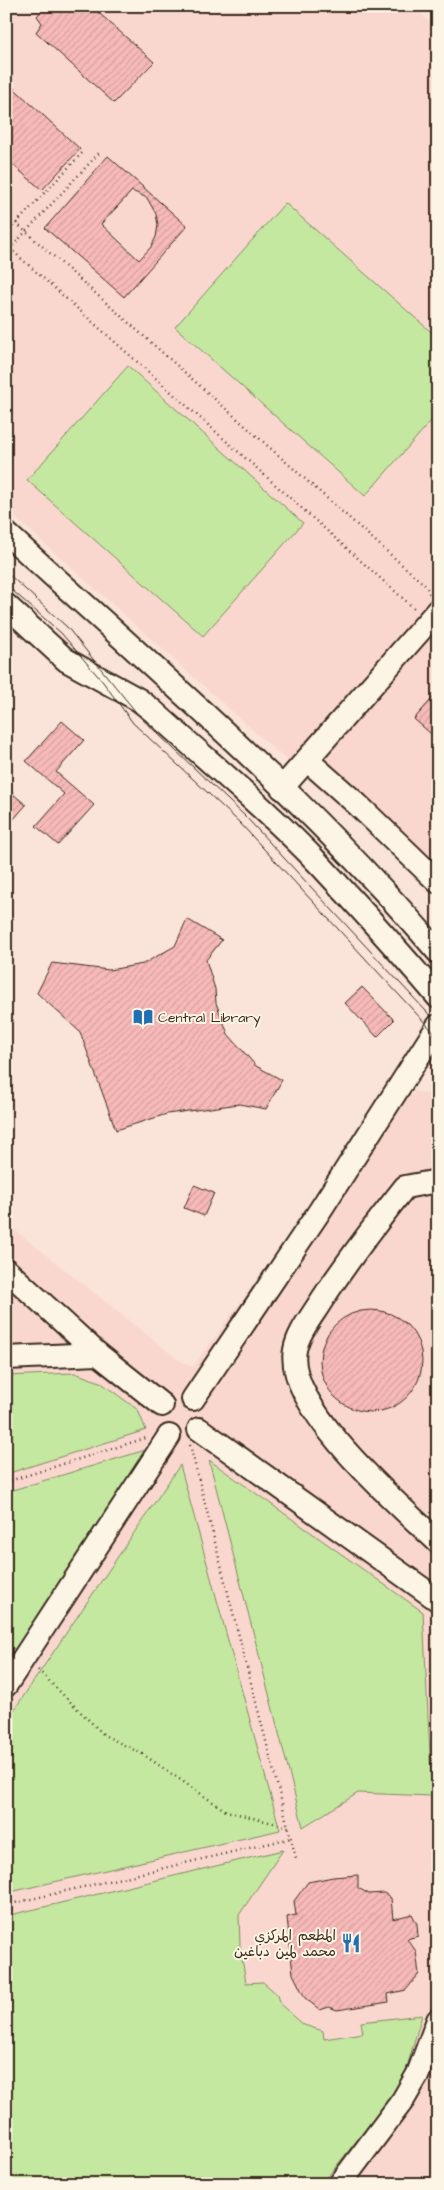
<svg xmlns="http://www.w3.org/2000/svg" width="444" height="2190" viewBox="0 0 444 2190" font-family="'Architects Daughter','Playpen Sans Arabic',sans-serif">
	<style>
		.built { fill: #f9d7cf }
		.grass { fill: #c5e8a1; stroke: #808960 }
		.building { fill: url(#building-hatch); stroke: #3b2a1e; fill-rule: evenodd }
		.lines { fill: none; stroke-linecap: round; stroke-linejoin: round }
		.minor-casing { stroke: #3b2a1e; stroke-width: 26 }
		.path { stroke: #3b2a1e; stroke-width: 2.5; stroke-dasharray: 1 4; stroke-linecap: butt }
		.minor { stroke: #fcf5e5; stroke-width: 22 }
		.tram { stroke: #3b2a1e; stroke-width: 1 }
		.labels { text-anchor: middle; stroke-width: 4; stroke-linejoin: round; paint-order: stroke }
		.poi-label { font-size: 14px; fill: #3b2a1e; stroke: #fcf5e5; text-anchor: start }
	</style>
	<defs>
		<pattern id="building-hatch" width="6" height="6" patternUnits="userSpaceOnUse" patternTransform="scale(1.25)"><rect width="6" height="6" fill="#f7bab9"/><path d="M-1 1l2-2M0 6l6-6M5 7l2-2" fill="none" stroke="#d5a09f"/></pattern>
	</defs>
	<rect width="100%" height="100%" fill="#fae3d8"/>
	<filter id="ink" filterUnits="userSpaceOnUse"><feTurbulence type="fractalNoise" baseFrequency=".02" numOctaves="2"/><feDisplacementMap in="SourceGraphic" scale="10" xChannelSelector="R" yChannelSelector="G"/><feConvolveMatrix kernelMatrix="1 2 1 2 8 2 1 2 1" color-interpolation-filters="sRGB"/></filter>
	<g filter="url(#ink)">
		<g class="built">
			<path d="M6,6H412L438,30V896L6,509Z"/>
			<path d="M398,1087L415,1096L412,1091L438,1095V2184H6V1223L180,1361L193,1367Z"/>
		</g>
		<g class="grass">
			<path d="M285,203L438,338V413L365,496L175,327Z"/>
			<path d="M128,366L303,523L203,636L27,480Z"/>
			<path d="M75,1373L100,1382L138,1410L146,1430L6,1474V1376Z"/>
			<path d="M149,1449L17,1651L6,1643V1492Z"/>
			<path d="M209,1460L423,1612L432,1796L358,1793L303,1827Z"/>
			<path d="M180,1465L280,1830L6,1893V1722Z"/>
			<path d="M283,1850L239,1915L240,1946L246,1983L263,1982L278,1995L281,2005L304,2025L323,2031L324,2039L363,2033L361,2022L422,2015L402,2084L322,2184H6V1916Z"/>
		</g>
		<g class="building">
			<path d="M46,6H91L154,62L114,103L36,32L42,23L37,16Z"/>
			<path d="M6,81L80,149L42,190L6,159Z"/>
			<path d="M108,156L187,226L124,297L45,228ZM132,191L147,198L156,214L158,225L156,237L151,247L139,260L101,224Z"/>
			<path d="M438,692V740L414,719Z"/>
			<path d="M62,721L84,740L56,772L94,805L58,845L36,826L64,794L26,761Z"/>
			<path d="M6,788L26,805L6,828Z"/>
			<path d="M187,919L222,940L206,960L215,989L216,1003L228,1034L256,1066L282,1080L266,1109L239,1104L167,1114L116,1130L80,1032L37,993L52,963L109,970L143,964L175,946Z"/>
			<path d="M362,987L394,1020L377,1037L345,1003Z"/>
			<path d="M194,1185L214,1193L204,1216L184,1208Z"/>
			<circle cx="371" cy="1361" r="51"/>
			<path d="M358,1875V1888L369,1894L384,1893L391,1898L393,1919L412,1914L417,1924L418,1936L407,1939L416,1951L419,1974L406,1990L388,1994L389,2002L337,2010L329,2007L320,2010L305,1998L293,1974L287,1917L296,1915L294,1901L308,1882L333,1877Z"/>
		</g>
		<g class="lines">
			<defs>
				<g id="minor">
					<path d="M6,533C153,668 308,799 438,952"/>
					<path d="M6,605L66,660L139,700L153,711C209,762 269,811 321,866C361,909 400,952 438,997"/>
					<path d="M307,760L358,805L438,882"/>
					<path d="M282,788L438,610"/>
					<path d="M438,1181L405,1187C374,1226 344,1265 318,1306C309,1320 298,1334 295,1350C284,1406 399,1505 438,1542"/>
					<path d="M6,1270L98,1354L162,1405"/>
					<path d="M6,1358L98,1354"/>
					<path d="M193,1399L319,1212L438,1026"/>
					<path d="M199,1429L438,1600"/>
					<path d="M6,1685L169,1436"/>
					<path d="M340,2184L403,2100L418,2074L438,2020"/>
				</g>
			</defs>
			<use href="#minor" class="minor-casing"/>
			<g class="path">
				<path d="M16,223L426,586L430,595"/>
				<path d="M6,234L83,152"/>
				<path d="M6,245L416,610"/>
				<path d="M6,253L99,153"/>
				<path d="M190,1445L296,1858"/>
				<path d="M6,1482L146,1438"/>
				<path d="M38,1670L104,1735L144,1755L226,1811L289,1827"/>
				<path d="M6,1905L292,1838"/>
			</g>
			<use href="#minor" class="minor"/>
			<g class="tram">
				<path d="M6,572L67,627L140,717L245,816L438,1024"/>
				<path d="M6,585L61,633L103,682L133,723L239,822L438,1037"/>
			</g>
		</g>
	</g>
	<defs>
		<symbol id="library-bare" viewBox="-9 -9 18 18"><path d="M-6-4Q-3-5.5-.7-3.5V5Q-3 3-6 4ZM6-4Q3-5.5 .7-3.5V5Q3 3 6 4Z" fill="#1f6fb2" stroke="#fcf5e5" stroke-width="2.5" paint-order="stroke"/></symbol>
		<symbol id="restaurant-bare" viewBox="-9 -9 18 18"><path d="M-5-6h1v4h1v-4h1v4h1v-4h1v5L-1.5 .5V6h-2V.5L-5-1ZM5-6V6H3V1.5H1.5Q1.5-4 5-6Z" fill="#1f6fb2" stroke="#fcf5e5" stroke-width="2.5" paint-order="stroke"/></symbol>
	</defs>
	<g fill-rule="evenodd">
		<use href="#library-bare" x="129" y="1003" width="28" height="28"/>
		<use href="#restaurant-bare" x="337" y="1929" width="28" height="28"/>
	</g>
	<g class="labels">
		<g class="poi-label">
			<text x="158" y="1022">Central Library</text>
			<text x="336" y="1940" text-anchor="end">المطعم المركزي<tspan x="336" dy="16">محمد لمين دباغين</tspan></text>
		</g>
	</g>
	<rect width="444" height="2190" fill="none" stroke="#fcf5e5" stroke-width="25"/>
	<rect x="12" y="12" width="419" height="2165" fill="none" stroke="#3b2a1e" stroke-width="2" filter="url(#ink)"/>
</svg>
